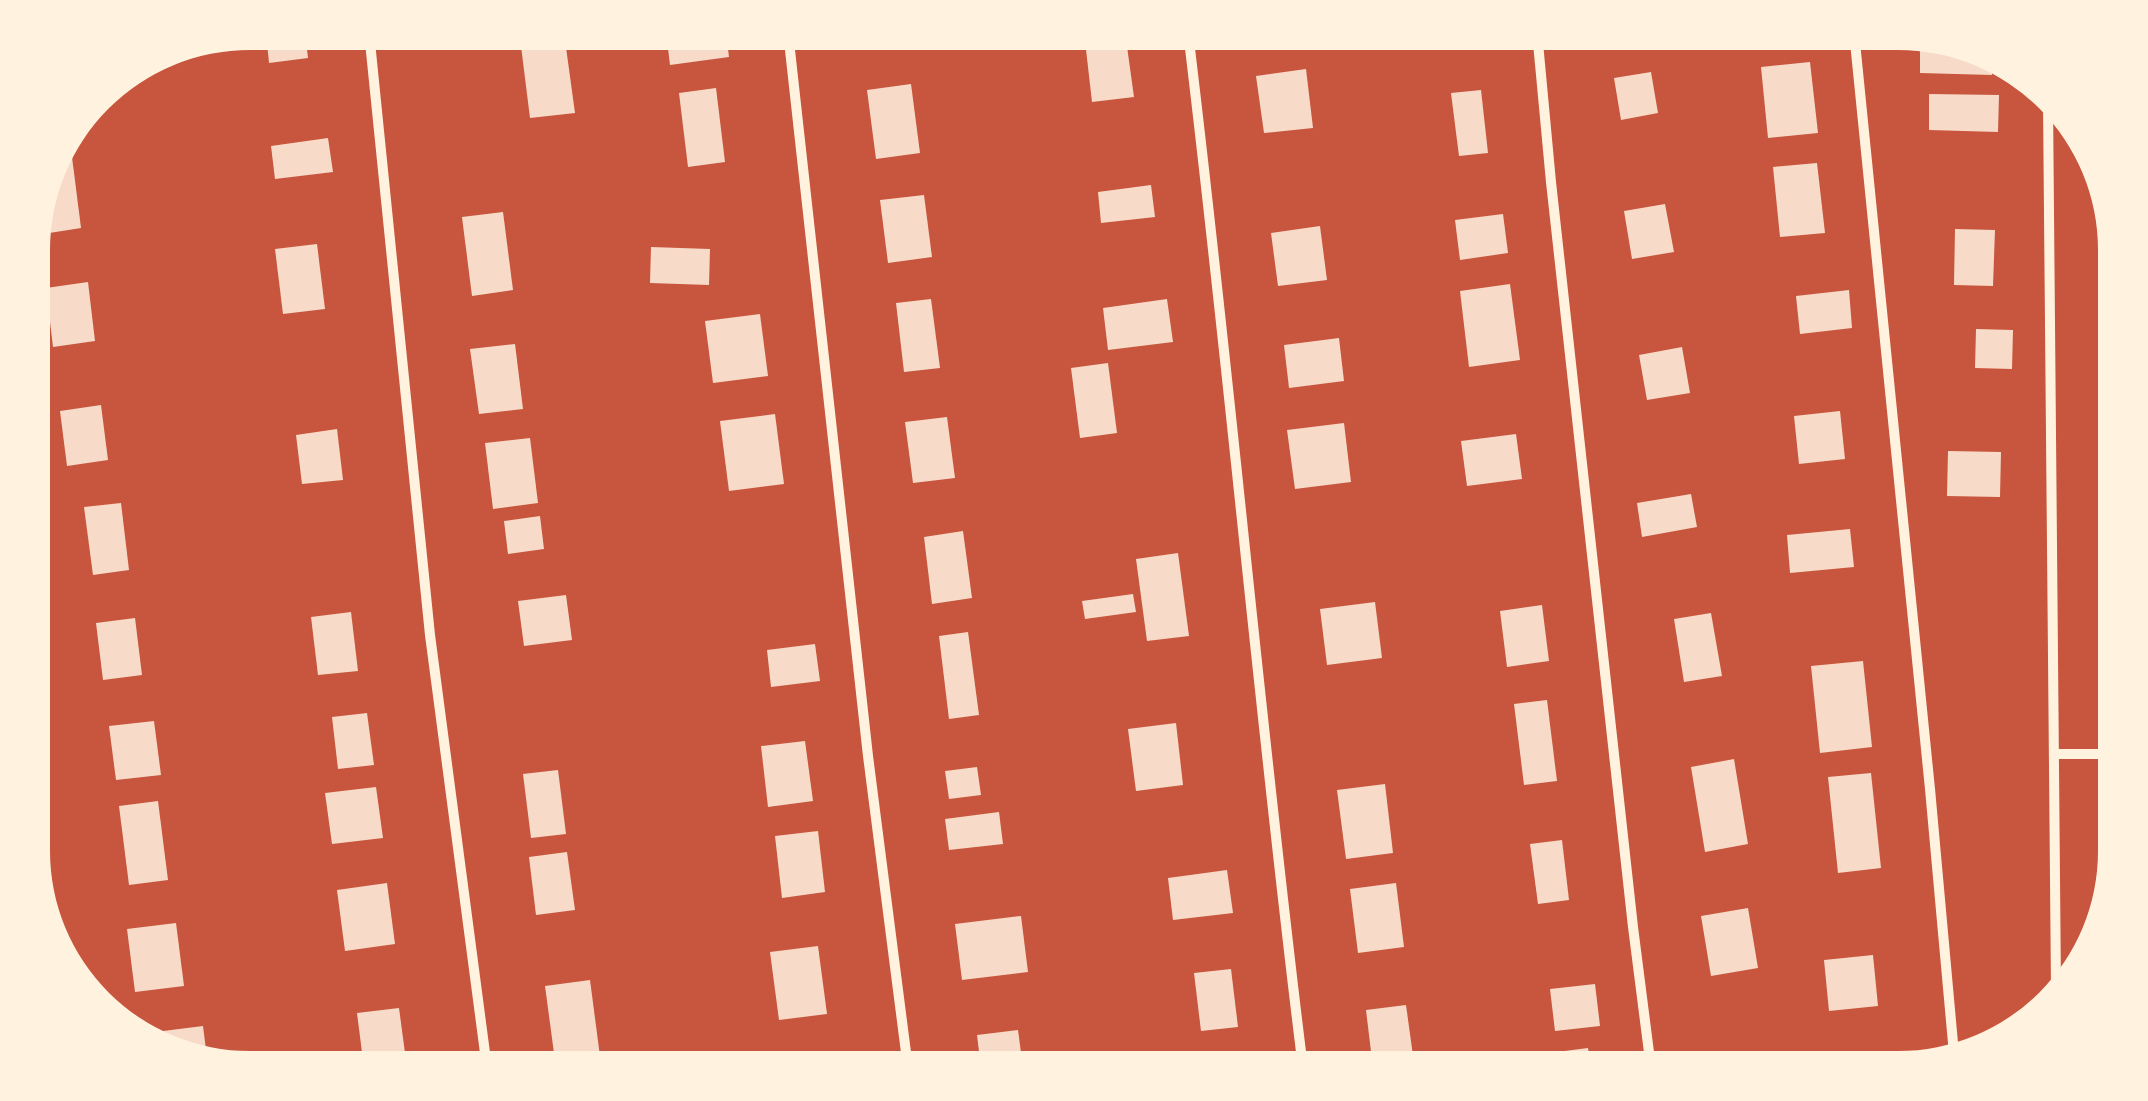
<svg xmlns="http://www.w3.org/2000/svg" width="2148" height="1101" viewBox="0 0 2148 1101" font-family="'Fira Sans Condensed',sans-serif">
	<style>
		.building { fill: #f7dbc8 }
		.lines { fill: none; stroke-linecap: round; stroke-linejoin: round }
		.minor { stroke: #fff3e0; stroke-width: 10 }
	</style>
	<rect width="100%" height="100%" fill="#c8553d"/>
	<g class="building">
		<path d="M266,32H305L308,58L269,63Z"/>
		<path d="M666,32H726L729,57L670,65Z"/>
		<path d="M1084,32H1125L1134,97L1092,102Z"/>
		<path d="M1440,32H1487L1488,41L1441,47Z"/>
		<path d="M1920,38L1992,55V75L1920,73Z"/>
		<path d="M565,40L575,113L530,118L521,46Z"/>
		<path d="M1810,62L1818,133L1768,138L1761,67Z"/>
		<path d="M1306,69L1313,128L1264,133L1256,76Z"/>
		<path d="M1651,72L1658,113L1621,120L1614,78Z"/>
		<path d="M911,84L920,153L876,159L867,90Z"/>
		<path d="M716,88L725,162L688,167L679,93Z"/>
		<path d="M1481,90L1488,153L1459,156L1451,93Z"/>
		<path d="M1929,94L1999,95L1998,132L1929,130Z"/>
		<path d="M328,138L333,172L275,179L271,146Z"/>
		<path d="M71,149L81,228L43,234L40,210L55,154L58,150Z"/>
		<path d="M1817,163L1825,233L1780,237L1773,167Z"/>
		<path d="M1151,185L1155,217L1101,223L1098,192Z"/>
		<path d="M924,195L932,257L888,263L880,200Z"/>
		<path d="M1665,204L1674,252L1632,259L1624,211Z"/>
		<path d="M503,212L513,290L472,296L462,217Z"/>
		<path d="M1503,214L1508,253L1460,260L1455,220Z"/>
		<path d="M1320,226L1327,280L1278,286L1271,233Z"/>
		<path d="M1955,229L1995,230L1993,286L1954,285Z"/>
		<path d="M317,244L325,309L283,314L275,249Z"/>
		<path d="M651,247L710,249L709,285L650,283Z"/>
		<path d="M88,282L95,341L53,347L46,288Z"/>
		<path d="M1510,284L1520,360L1469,367L1460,291Z"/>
		<path d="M1849,290L1852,328L1800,334L1796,296Z"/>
		<path d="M931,299L940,368L904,372L896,303Z"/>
		<path d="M1167,299L1173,342L1108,350L1103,308Z"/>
		<path d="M760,314L768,376L713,383L705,321Z"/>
		<path d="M1976,329L2013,330L2012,369L1975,368Z"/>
		<path d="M1339,338L1344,381L1289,388L1284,345Z"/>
		<path d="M515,344L523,409L479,414L470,349Z"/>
		<path d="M1682,347L1690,393L1647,400L1639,355Z"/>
		<path d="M1108,363L1117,433L1080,438L1071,368Z"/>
		<path d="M101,405L108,460L67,466L60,411Z"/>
		<path d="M1840,411L1845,459L1799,464L1794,416Z"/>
		<path d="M775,414L784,484L729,491L720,421Z"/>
		<path d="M947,417L955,478L913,483L905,422Z"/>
		<path d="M1344,423L1351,482L1295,489L1287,430Z"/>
		<path d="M337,429L343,480L302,484L296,435Z"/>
		<path d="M1516,434L1522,479L1467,486L1461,441Z"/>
		<path d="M530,438L538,503L493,509L485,443Z"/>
		<path d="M1948,451L2001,452L2000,497L1947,496Z"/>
		<path d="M1691,494L1697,527L1642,537L1637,503Z"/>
		<path d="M121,503L129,570L93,575L84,507Z"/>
		<path d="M540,516L544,549L508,554L504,521Z"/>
		<path d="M1850,529L1854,567L1790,573L1787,535Z"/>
		<path d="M963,531L972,598L932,604L924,537Z"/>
		<path d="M1178,553L1189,636L1147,641L1136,559Z"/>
		<path d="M1133,594L1136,612L1085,619L1082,601Z"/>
		<path d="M566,595L572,640L524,646L518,601Z"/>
		<path d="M1375,602L1382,658L1327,665L1320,609Z"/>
		<path d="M1542,605L1549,661L1507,667L1500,611Z"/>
		<path d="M351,612L358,671L318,675L311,617Z"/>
		<path d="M1711,613L1722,676L1684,682L1674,619Z"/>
		<path d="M135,618L142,675L103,680L96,623Z"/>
		<path d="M968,632L979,715L949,719L939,636Z"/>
		<path d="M815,644L820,681L771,687L767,650Z"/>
		<path d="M1863,661L1872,747L1820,753L1811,666Z"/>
		<path d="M1547,700L1557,781L1524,785L1514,704Z"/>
		<path d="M367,713L374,765L338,769L332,717Z"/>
		<path d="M154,721L161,775L116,780L109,726Z"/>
		<path d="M1176,723L1183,785L1136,791L1128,729Z"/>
		<path d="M805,741L813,801L768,807L761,746Z"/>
		<path d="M1734,759L1748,844L1705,852L1691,767Z"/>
		<path d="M977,767L981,795L949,799L945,771Z"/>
		<path d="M558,770L566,834L531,838L523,774Z"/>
		<path d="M1871,773L1881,868L1838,873L1828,777Z"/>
		<path d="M1385,784L1393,853L1346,859L1337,790Z"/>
		<path d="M376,787L383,838L332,844L325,793Z"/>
		<path d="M158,801L168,880L129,885L119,806Z"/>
		<path d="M999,812L1003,844L949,850L945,819Z"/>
		<path d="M818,831L825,892L782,898L775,836Z"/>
		<path d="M1562,840L1569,900L1538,904L1530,844Z"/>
		<path d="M567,852L575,910L536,915L529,857Z"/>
		<path d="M1227,870L1233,913L1173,920L1168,878Z"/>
		<path d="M387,883L395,944L345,951L337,890Z"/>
		<path d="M1396,883L1404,947L1358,953L1350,889Z"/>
		<path d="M1748,908L1758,968L1711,976L1701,916Z"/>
		<path d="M1021,916L1028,972L962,980L955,924Z"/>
		<path d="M176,923L184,986L135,992L127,929Z"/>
		<path d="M818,946L827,1014L779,1020L770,952Z"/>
		<path d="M1873,955L1878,1006L1829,1011L1824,960Z"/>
		<path d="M1231,969L1238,1027L1201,1031L1194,973Z"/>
		<path d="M590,980L601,1064L556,1068L545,986Z"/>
		<path d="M1595,984L1600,1026L1555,1031L1550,989Z"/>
		<path d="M1406,1005L1414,1063L1373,1068L1366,1010Z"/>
		<path d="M399,1008L407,1068H364L357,1013Z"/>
		<path d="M203,1026L207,1058L157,1047L155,1032Z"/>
		<path d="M1018,1030L1023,1068H981L977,1035Z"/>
		<path d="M1588,1048L1591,1068H1551L1549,1053Z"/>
		<path d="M1759,1057L1761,1068H1725L1724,1062Z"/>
	</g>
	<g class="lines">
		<g class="minor">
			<path d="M369,32L430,635L487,1068"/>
			<path d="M788,32L868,756L908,1068"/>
			<path d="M1188,32C1230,377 1260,723 1303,1068"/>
			<path d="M1537,32L1551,182L1633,927L1651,1068"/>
			<path d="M1854,32L1930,789L1954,1054"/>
			<path d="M2048,102L2056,989"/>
			<path d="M2054,754H2115"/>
			<path d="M34,792L53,925"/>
		</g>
	</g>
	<path d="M0 0H2148V1101H0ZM250 50H1898A200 200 0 0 1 2098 250V851A200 200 0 0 1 1898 1051H250A200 200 0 0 1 50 851V250A200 200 0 0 1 250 50Z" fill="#fff3e0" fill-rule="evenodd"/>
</svg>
